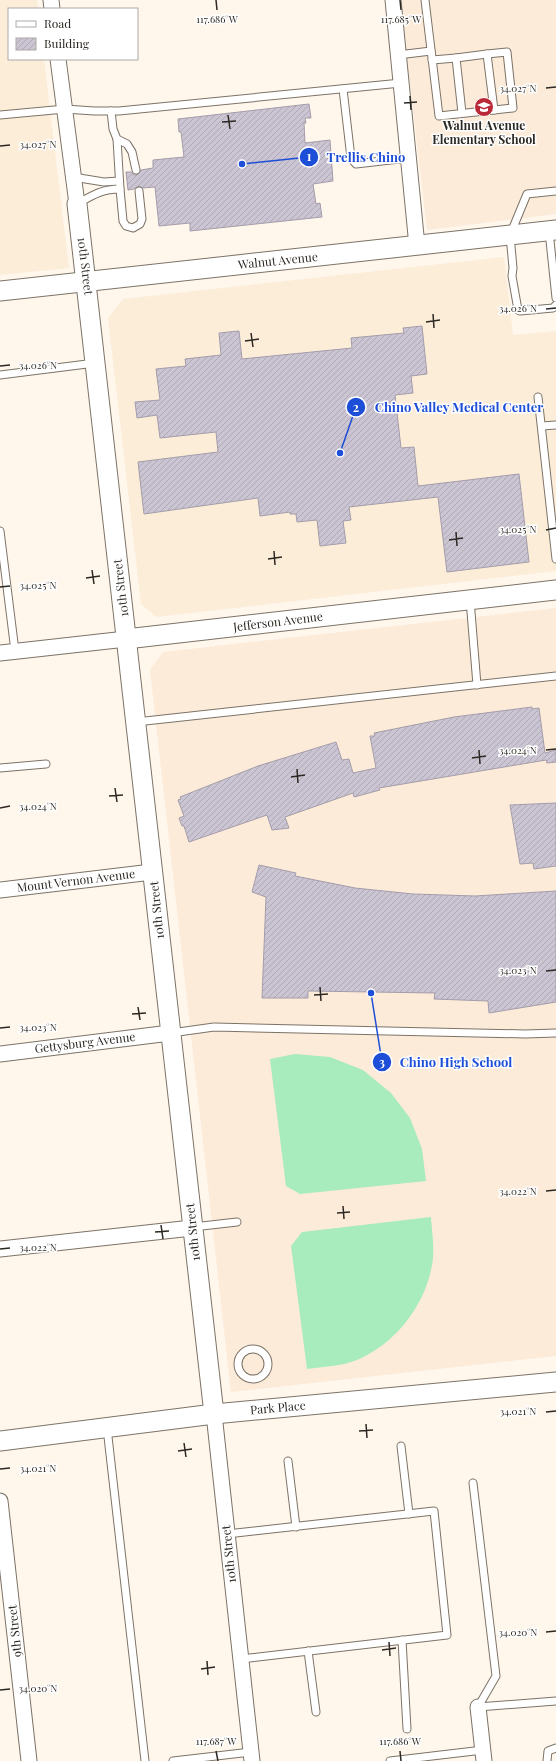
<svg xmlns="http://www.w3.org/2000/svg" width="556" height="1761" viewBox="0 0 556 1761" font-family="'Playfair Display',serif">
	<style>
		.built { fill: #fcedd9 }
		.education { fill: #fcebd9 }
		.garden { fill: #a8ebbc }
		.building { fill: url(#building-hatch); stroke: #a49daa }
		.lines { fill: none; stroke-linecap: round; stroke-linejoin: round }
		.service-casing { stroke: #7c7367; stroke-width: 9 }
		.minor-casing { stroke: #7c7367; stroke-width: 17 }
		.tertiary-casing { stroke: #7c7367; stroke-width: 21 }
		.service { stroke: #fff; stroke-width: 7 }
		.minor { stroke: #fff; stroke-width: 15 }
		.tertiary { stroke: #fff; stroke-width: 19 }
		.ticks { fill: none; stroke: #2c2823; stroke-width: 1.5 }
		.labels { text-anchor: middle; stroke-width: 3; stroke-linejoin: round; paint-order: stroke }
		.poi-label { font-size: 12px; font-weight: bold; fill: #2c2823; stroke: #fff }
		.street-label { font-size: 12px; fill: #2c2823; stroke: #fff }
		.ticks-label { font-size: 10px; text-anchor: middle; fill: #2c2823; stroke: #fff; stroke-width: 3; stroke-linejoin: round; paint-order: stroke }
		.leader { fill: none; stroke: #1d4ed8; stroke-width: 1.5 }
		.callout-dot { fill: #1d4ed8; stroke: #fff; stroke-width: 1.5 }
		.mark-label { font-size: 12px; text-anchor: middle; font-weight: bold; fill: #fff }
		.callout-label { font-size: 13px; text-anchor: middle; font-weight: bold; fill: #1d4ed8; stroke: #fff; stroke-width: 3; stroke-linejoin: round; paint-order: stroke }
	</style>
	<defs>
		<pattern id="building-hatch" width="6" height="6" patternUnits="userSpaceOnUse"><rect width="6" height="6" fill="#cbc4d2"/><path d="M-1 1l2-2M0 6l6-6M5 7l2-2" fill="none" stroke="#aea8b4"/></pattern>
	</defs>
	<rect width="100%" height="100%" fill="#fff6ec"/>
	<g class="built">
		<path d="M0,0H37L38,9H9V59H44L69,268L0,275Z"/>
		<path d="M504,257L513,335L556,331V571L156,617L141,604L108,318L123,299Z"/>
	</g>
	<g class="education">
		<path d="M400,0H556V214L427,230Z"/>
		<path d="M556,608V1356L231,1392L150,670L163,652Z"/>
	</g>
	<g class="garden">
		<path d="M295,1054L330,1057L363,1070L391,1093L410,1118L422,1149L426,1181L300,1194L286,1186L270,1059Z"/>
		<path d="M431,1217C432,1231 435,1252 432,1265C425,1306 395,1344 357,1360C342,1366 323,1367 307,1369L291,1246L302,1232Z"/>
	</g>
	<g class="building">
		<path d="M309,104L311,118H305L306,123H304L305,143L330,140L333,181L313,184L316,204L320,203L322,217L190,231V223L159,226L155,187L143,188L138,186L134,189L128,190L126,172H131L134,175H137L141,170L153,168V160L184,157L181,132H179L178,119Z"/>
		<path d="M422,326L427,374L411,376L413,393L395,395L401,448L414,447L418,486L519,474L529,562L447,572L438,497L349,507L351,520L343,521L346,543L320,546L317,520L297,522L296,514H290V512L260,516L258,498L144,514L138,462L218,452L216,432L160,438L157,415L137,418L135,402L160,400L156,369L186,366L185,359L221,355L219,333L239,331L242,359L352,348L351,338L404,333L403,328Z"/>
		<path d="M532,707V709L539,708L545,753L556,750V762L547,763L546,760L379,788L380,790L354,797L353,793L285,817L289,828L272,830L267,815L189,842L184,826H182L179,818L184,816L178,800L181,799L180,797L258,766L336,742L342,760L349,759L353,773L376,768L370,736H375L374,733L454,717Z"/>
		<path d="M556,803V866L534,869L533,863L520,864L510,805Z"/>
		<path d="M259,865L296,873L295,876L355,888L413,894L475,896L556,891V1002L489,1013L488,1001L434,999L435,993L308,991V998H262L266,897L252,892Z"/>
	</g>
	<g class="lines">
		<defs>
			<g id="service">
				<path d="M425,0L439,116L494,110L487,54L456,58L462,113"/>
				<path d="M487,54L507,52L513,108L494,110"/>
				<path d="M398,55L431,51"/>
				<path d="M432,60L456,58"/>
				<path d="M343,89L351,158L356,164L408,158"/>
				<path d="M111,111L113,129L117,139L127,144L132,152L136,170"/>
				<path d="M0,115L65,109L94,111H119L401,83"/>
				<path d="M117,139L120,189"/>
				<path d="M73,177L104,182L119,181"/>
				<path d="M556,191L527,194L510,235L513,268L512,276L518,310L520,311L553,308L556,305"/>
				<path d="M77,204C93,195 102,189 120,189L123,221L126,226L133,228L140,224L142,219L139,191"/>
				<path d="M549,231L556,298"/>
				<path d="M0,375L95,363"/>
				<path d="M538,397L556,559"/>
				<path d="M542,426L556,425"/>
				<path d="M0,531L15,651"/>
				<path d="M470,600L477,685"/>
				<path d="M136,722L556,676"/>
				<path d="M0,768L46,764"/>
				<path d="M171,1033L214,1027L525,1034L556,1033"/>
				<path d="M193,1227L237,1222"/>
				<circle cx="253" cy="1364" r="15"/>
				<path d="M107,1428L145,1761"/>
				<path d="M401,1446L409,1514"/>
				<path d="M288,1461L296,1527"/>
				<path d="M473,1483L496,1676L478,1707"/>
				<path d="M227,1534L434,1511L447,1635L241,1659"/>
				<path d="M402,1640L407,1729"/>
				<path d="M308,1651L316,1712"/>
				<path d="M478,1707L556,1701"/>
				<path d="M173,1761L251,1752"/>
				<path d="M390,1761L483,1750"/>
				<path d="M547,1761L548,1751L556,1748"/>
			</g>
			<g id="minor">
				<path d="M51,0L52,9"/>
				<path d="M393,0L417,246"/>
				<path d="M58,59L77,204"/>
				<path d="M0,653L126,639"/>
				<path d="M0,890L152,872"/>
				<path d="M0,1054L170,1033"/>
				<path d="M0,1249L192,1228"/>
				<path d="M214,1414L252,1761"/>
				<path d="M0,1501L29,1761"/>
				<path d="M478,1707L484,1761"/>
			</g>
			<g id="tertiary">
				<path d="M77,204L214,1414"/>
				<path d="M0,291L556,230"/>
				<path d="M126,639L556,590"/>
				<path d="M0,1441L214,1414L556,1382"/>
			</g>
		</defs>
		<use href="#service" class="service-casing"/>
		<use href="#minor" class="minor-casing"/>
		<use href="#tertiary" class="tertiary-casing"/>
		<use href="#service" class="service"/>
		<use href="#minor" class="minor"/>
		<use href="#tertiary" class="tertiary"/>
	</g>
	<path class="ticks" d="M216,0L217,10M400,0L401,10M546,88L556,87M410,96L411,110M404,103L417,102M228,115L230,129M222,122L236,121M0,146L10,145M546,309L556,308M433,314L434,328M426,322L440,320M251,333L253,347M245,341L259,339M0,366L10,365M546,530L556,528M456,532L457,546M449,540L463,538M274,551L275,565M268,559L282,557M92,570L94,584M86,578L100,576M0,587L10,586M479,750L480,764M546,750L556,749M472,758L486,756M297,769L298,783M291,777L305,775M115,788L117,802M109,796L123,795M0,808L10,806M546,971L556,970M320,987L321,1001M314,995L328,994M138,1007L140,1020M132,1014L146,1013M0,1028L10,1027M546,1191L556,1190M343,1206L344,1219M337,1213L350,1212M161,1225L163,1239M155,1232L169,1231M0,1249L10,1248M546,1412L556,1411M366,1424L367,1438M359,1431L373,1430M184,1443L186,1457M178,1451L192,1449M0,1469L10,1468M546,1632L556,1631M389,1642L390,1656M382,1650L396,1648M207,1661L208,1675M201,1669L215,1667M0,1690L10,1689M216,1751L218,1761M400,1751L401,1761"/>
	<defs>
		<symbol id="school-disc" viewBox="-11 -11 22 22"><circle r="9.5" fill="#ba2938" stroke="#fff"/><path d="M0-5L7-2L0 1L-7-2ZM-4 1L0 2.5L4 1V4Q0 6-4 4Z" fill="#fff"/></symbol>
	</defs>
	<g fill-rule="evenodd">
		<use href="#school-disc" x="473" y="96" width="22" height="22"/>
	</g>
	<g class="labels">
		<g class="poi-label">
			<text x="484" y="130">Walnut Avenue<tspan x="484" dy="14">Elementary School</tspan></text>
		</g>
		<g class="street-label">
			<text transform="translate(278 261) rotate(-6)" y="4">Walnut Avenue</text>
			<text transform="translate(85 266) rotate(83)" y="4">10th Street</text>
			<text transform="translate(121 588) rotate(-97)" y="4">10th Street</text>
			<text transform="translate(278 622) rotate(-7)" y="4">Jefferson Avenue</text>
			<text transform="translate(76 881) rotate(-7)" y="4">Mount Vernon Avenue</text>
			<text transform="translate(157 910) rotate(-96)" y="4">10th Street</text>
			<text transform="translate(85 1043) rotate(-7)" y="4">Gettysburg Avenue</text>
			<text transform="translate(193 1232) rotate(-96)" y="4">10th Street</text>
			<text transform="translate(278 1408) rotate(-5)" y="4">Park Place</text>
			<text transform="translate(229 1554) rotate(-96)" y="4">10th Street</text>
			<text transform="translate(15 1631) rotate(-96)" y="4">9th Street</text>
		</g>
	</g>
	<g class="ticks-label">
		<text x="217" y="23">117.686°W</text>
		<text x="401" y="23">117.685°W</text>
		<text x="518" y="92">34.027°N</text>
		<text x="38" y="148">34.027°N</text>
		<text x="518" y="312">34.026°N</text>
		<text x="38" y="369">34.026°N</text>
		<text x="518" y="533">34.025°N</text>
		<text x="38" y="589">34.025°N</text>
		<text x="518" y="754">34.024°N</text>
		<text x="38" y="810">34.024°N</text>
		<text x="518" y="974">34.023°N</text>
		<text x="38" y="1031">34.023°N</text>
		<text x="518" y="1195">34.022°N</text>
		<text x="38" y="1251">34.022°N</text>
		<text x="518" y="1415">34.021°N</text>
		<text x="38" y="1472">34.021°N</text>
		<text x="518" y="1636">34.020°N</text>
		<text x="38" y="1692">34.020°N</text>
		<text x="216" y="1745">117.687°W</text>
		<text x="400" y="1745">117.686°W</text>
	</g>
	<path class="leader" d="M242 164L309 157M340 453L356 407M371 993L382 1062"/>
	<g class="callout-dot">
		<circle cx="242" cy="164" r="4"/>
		<circle cx="340" cy="453" r="4"/>
		<circle cx="371" cy="993" r="4"/>
		<circle cx="309" cy="157" r="10"/>
		<circle cx="356" cy="407" r="10"/>
		<circle cx="382" cy="1062" r="10"/>
	</g>
	<g class="mark-label">
		<text x="309" y="161">1</text>
		<text x="356" y="412">2</text>
		<text x="382" y="1067">3</text>
	</g>
	<g class="callout-label">
		<text x="366" y="162">Trellis Chino</text>
		<text x="459" y="412">Chino Valley Medical Center</text>
		<text x="456" y="1067">Chino High School</text>
	</g>
	<rect x="8" y="8" width="130" height="52" fill="#ffffff" stroke="#aba9a7"/>
	<rect x="16" y="21" width="20" height="6" fill="#ffffff" stroke="#aba9a7"/>
	<text x="44" y="28" font-size="12" fill="#2c2823">Road</text>
	<rect x="16" y="38" width="20" height="12" fill="url(#building-hatch)" stroke="#aba9a7"/>
	<text x="44" y="48" font-size="12" fill="#2c2823">Building</text>
</svg>
